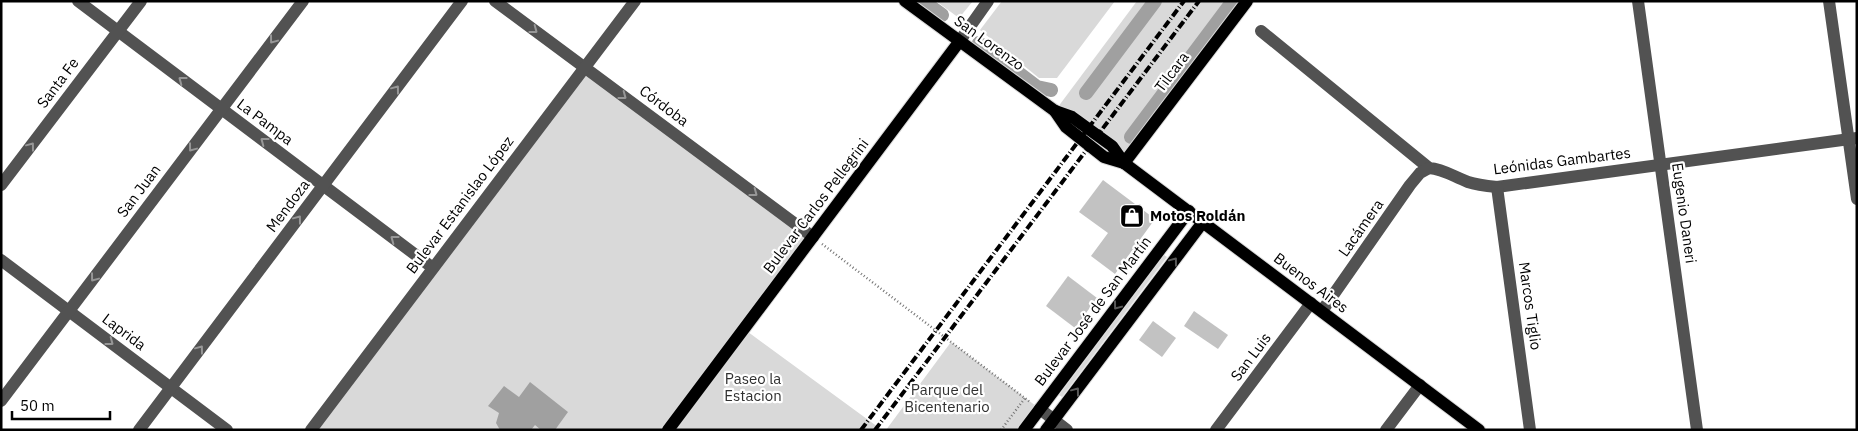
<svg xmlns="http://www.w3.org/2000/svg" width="1858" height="431" viewBox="0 0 1858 431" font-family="'IBM Plex Sans',sans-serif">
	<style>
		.green { fill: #d9d9d9 }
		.water { fill: #a0a0a0 }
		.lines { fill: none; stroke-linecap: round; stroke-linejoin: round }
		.canal { stroke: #a0a0a0; stroke-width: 14 }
		.building { fill: #c2c2c2 }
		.major-casing { stroke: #dbdbdb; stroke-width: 14 }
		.path { stroke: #747474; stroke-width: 2.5; stroke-dasharray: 1 2.5; stroke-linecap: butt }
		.minor { stroke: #525252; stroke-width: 12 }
		.major { stroke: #000; stroke-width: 12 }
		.rail { stroke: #000; stroke-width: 4; stroke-dasharray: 8 2.5 1 2.5; stroke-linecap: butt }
		.oneway { stroke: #979797 }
		.oneway2 { stroke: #595959 }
		.labels { text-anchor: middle; stroke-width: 4.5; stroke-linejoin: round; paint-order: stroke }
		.street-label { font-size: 15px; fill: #000; stroke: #fff }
		.poi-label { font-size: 15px; font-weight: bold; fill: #000; stroke: #fff; text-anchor: start }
		.park-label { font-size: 15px; fill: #303030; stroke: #fff }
	</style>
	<rect width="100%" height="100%" fill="#fff"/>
	<g class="green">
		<path d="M936,1H973L959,18Z"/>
		<path d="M1002,1H1115L1057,78H1039L980,30Z"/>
		<path d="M1137,1H1247L1124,163L1104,157L1055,111Z"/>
		<path d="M584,67L813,237L744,329L882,430H311Z"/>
		<path d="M1164,255L1167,257L1062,397L1059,395Z"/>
		<path d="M951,342L1040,409L1024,430H886Z"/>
	</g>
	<path class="water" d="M530,382L568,412L555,430H541L535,425L531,430H500L496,423L499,413L488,406L504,386L519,397Z"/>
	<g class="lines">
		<g class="canal">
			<path d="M923,1L942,15"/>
			<path d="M979,43L1037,87L1051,90"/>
			<path d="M1086,93L1155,1"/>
			<path d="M1131,137L1233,1"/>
		</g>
	</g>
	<g class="building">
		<path d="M1103,180L1155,219L1115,274L1091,256L1108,233L1079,212Z"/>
		<path d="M1068,276L1097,298L1075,328L1046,306Z"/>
		<path d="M1194,311L1228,335L1218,349L1184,326Z"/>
		<path d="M1153,321L1176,338L1162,357L1139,340Z"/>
	</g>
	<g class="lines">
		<defs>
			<g id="major">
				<path d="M905,1L1055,111L1072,117L1112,146L1124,163L1479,430"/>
				<path d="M1055,111L1066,127L1104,157L1124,163"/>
				<path d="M1124,163L1247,1"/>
				<path d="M668,430L959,42"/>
				<path d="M1024,430L1189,211"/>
				<path d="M1046,430L1203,222"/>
			</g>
		</defs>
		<use href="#major" class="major-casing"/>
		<g class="path">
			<path d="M822,244L1030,402"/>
			<path d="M1001,430L1025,398"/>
		</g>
		<g class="minor">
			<path d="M78,1L433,268"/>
			<path d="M495,1L813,237"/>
			<path d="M1638,1L1697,430"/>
			<path d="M1829,1L1857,199"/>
			<path d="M1261,31L1429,168C1444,169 1454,177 1468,182C1477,185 1487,186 1497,187L1857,138"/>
			<path d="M959,42L988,1"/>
			<path d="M1,185L141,1"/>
			<path d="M1497,187L1530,430"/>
			<path d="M1,260L227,430"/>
			<path d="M1322,311L1410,185L1420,173L1429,168"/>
			<path d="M1,401L303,1"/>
			<path d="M1040,409L1067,430"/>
			<path d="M139,430L462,1"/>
			<path d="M311,430L635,1"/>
			<path d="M1216,430L1311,303"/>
			<path d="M1386,430L1420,385"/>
		</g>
		<use href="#major" class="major"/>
		<g class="rail">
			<path d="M861,430L1184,1"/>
			<path d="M875,430L1199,1"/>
		</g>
	</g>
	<defs><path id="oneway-chevron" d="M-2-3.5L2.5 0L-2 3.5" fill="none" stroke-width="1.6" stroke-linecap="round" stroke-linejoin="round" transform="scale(1.25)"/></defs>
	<g class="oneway">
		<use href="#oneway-chevron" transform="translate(534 30) rotate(37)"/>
		<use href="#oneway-chevron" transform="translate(273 40) rotate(127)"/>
		<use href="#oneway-chevron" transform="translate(182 80) rotate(-143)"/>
		<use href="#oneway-chevron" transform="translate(396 89) rotate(-53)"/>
		<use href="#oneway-chevron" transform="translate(623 96) rotate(37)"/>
		<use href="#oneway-chevron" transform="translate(264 141) rotate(-143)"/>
		<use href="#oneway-chevron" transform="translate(31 146) rotate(-53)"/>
		<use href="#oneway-chevron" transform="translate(192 148) rotate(127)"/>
		<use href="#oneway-chevron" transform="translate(754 193) rotate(37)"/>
		<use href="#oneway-chevron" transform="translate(298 219) rotate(-53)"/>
		<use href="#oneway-chevron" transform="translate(394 239) rotate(-143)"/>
		<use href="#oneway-chevron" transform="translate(94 278) rotate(127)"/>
		<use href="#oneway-chevron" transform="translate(110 342) rotate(37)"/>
		<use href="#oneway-chevron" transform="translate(200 349) rotate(-53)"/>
	</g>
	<g class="oneway2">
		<use href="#oneway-chevron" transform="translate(1174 261) rotate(-53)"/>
		<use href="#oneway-chevron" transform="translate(1117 306) rotate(127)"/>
		<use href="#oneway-chevron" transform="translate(1076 391) rotate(-53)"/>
	</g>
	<defs>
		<symbol id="shop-square" viewBox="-11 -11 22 22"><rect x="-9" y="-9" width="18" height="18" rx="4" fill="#000" stroke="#fff"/><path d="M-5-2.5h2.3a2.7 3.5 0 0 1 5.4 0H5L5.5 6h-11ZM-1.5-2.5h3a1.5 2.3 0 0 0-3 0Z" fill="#fff"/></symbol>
	</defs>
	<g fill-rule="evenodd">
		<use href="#shop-square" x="1118" y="202" width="28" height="28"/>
	</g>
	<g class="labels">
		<g class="street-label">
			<text transform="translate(989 43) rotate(36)" y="5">San Lorenzo</text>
			<text transform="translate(1172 72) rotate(-53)" y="5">Tilcara</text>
			<text transform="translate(58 83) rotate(-53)" y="5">Santa Fe</text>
			<text transform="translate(664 106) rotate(37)" y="5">Córdoba</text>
			<text transform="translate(265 122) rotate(37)" y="5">La Pampa</text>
			<text transform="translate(1562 161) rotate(-7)" y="5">Leónidas Gambartes</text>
			<text transform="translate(139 191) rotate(-53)" y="5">San Juan</text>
			<text transform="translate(460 205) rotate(-53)" y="5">Bulevar Estanislao López</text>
			<text transform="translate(288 206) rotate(-53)" y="5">Mendoza</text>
			<text transform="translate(816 206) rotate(-53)" y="5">Bulevar Carlos Pellegrini</text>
			<text transform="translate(1684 213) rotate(82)" y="5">Eugenio Daneri</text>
			<text transform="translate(1361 228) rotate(-55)" y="5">Lacámera</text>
			<text transform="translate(1311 283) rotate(37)" y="5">Buenos Aires</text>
			<text transform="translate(1530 306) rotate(82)" y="5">Marcos Tiglio</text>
			<text transform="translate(1093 311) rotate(-53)" y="5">Bulevar José de San Martín</text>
			<text transform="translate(124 332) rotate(37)" y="5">Laprida</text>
			<text transform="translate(1251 357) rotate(-53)" y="5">San Luis</text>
		</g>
		<g class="poi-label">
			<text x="1150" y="221">Motos Roldán</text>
		</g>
		<g class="park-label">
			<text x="753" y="384">Paseo la<tspan x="753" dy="17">Estacion</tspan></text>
			<text x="947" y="395">Parque del<tspan x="947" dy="17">Bicentenario</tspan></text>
		</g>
	</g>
	<rect width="1858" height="431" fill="none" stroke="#000000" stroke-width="5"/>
	<path d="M12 411v8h98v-8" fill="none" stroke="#000000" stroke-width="2.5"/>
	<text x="20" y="411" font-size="15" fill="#000000" stroke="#ffffff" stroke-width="4" paint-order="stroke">50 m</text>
</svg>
